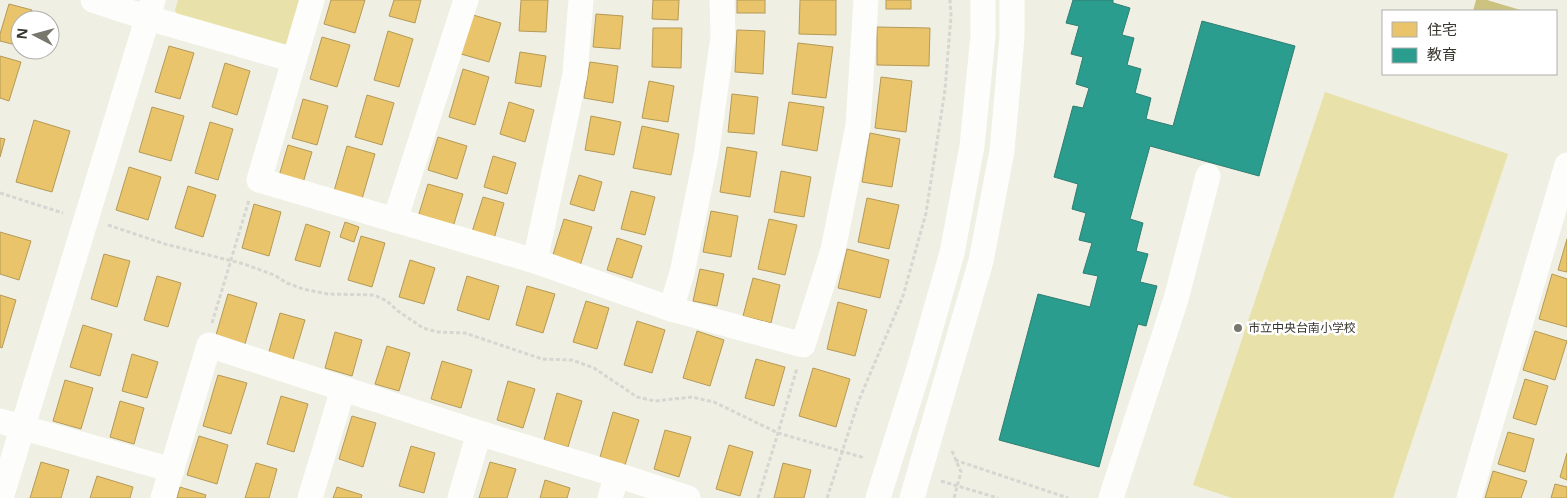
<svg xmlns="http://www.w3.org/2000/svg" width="1567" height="498" viewBox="0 0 1567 498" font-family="'Open Sans','Noto Sans JP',sans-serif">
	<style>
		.green { fill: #e8e1aa }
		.water { fill: #ccc280 }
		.homes { fill: #e9c46a; stroke: #b49a58 }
		.schools { fill: #2a9d8f; stroke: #2e7e72 }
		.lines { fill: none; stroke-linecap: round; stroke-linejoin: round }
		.path { stroke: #d6d6d2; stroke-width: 3; stroke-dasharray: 4 2.5; stroke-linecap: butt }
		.minor { stroke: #fdfdfb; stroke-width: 25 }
		.poi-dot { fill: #78776e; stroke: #fff; stroke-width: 2 }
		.labels { text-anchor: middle; stroke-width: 5; stroke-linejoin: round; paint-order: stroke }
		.poi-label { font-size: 12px; fill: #38372f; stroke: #fff; text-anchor: start }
	</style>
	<rect width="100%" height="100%" fill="#f0efe3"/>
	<g class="green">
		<path d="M178,0H300L289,42L276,48L179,18L175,10Z"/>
		<path d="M1325,92L1508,154L1393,498H1232L1193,485Z"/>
	</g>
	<path class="water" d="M1476,0H1487L1524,11H1473Z"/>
	<g class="homes">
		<path d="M331,0H365L355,33L324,24Z"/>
		<path d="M394,0H421L415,23L389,16Z"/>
		<path d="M521,0H548L546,32L519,31Z"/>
		<path d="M653,0H679L678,20L652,19Z"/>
		<rect x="737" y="0" width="28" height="13"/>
		<path d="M800,0H836V35L799,34Z"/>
		<rect x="886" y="0" width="25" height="9"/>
		<path d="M9,4L32,10L29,20H20V46L0,41V34Z"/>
		<path d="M596,14L623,16L620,49L593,47Z"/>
		<path d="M473,15L501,23L489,62L461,54Z"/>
		<path d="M877,27L930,28L929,66L877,65Z"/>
		<path d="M653,28H682L681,68L652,67Z"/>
		<path d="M737,30L765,31L763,74L735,72Z"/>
		<path d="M388,31L413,39L399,87L374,80Z"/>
		<path d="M322,37L350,45L337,87L310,79Z"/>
		<path d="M798,43L833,47L826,98L792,94Z"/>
		<path d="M169,46L194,53L180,99L155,92Z"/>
		<path d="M520,52L546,56L541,87L515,83Z"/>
		<path d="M0,56L21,62L9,101L0,98Z"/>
		<path d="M590,62L618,66L613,103L584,98Z"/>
		<path d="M225,63L250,71L237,115L212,107Z"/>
		<path d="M463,69L489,77L475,125L449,117Z"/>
		<path d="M881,77L912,81L906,132L875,128Z"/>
		<path d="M649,81L674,86L668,122L642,118Z"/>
		<path d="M732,94L758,97L754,134L728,132Z"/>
		<path d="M367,95L394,103L382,145L355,137Z"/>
		<path d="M303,99L328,106L317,145L292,138Z"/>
		<path d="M509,102L534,110L525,142L500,134Z"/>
		<path d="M789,102L824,107L817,151L782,145Z"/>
		<path d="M152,107L184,116L171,161L139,152Z"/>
		<path d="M591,116L621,122L614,155L585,150Z"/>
		<path d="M34,120L70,131L52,192L16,182Z"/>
		<path d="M210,122L233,129L218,180L195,173Z"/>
		<path d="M642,126L679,134L671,175L633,168Z"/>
		<path d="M870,133L900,139L892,187L862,182Z"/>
		<path d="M438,137L467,146L457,179L428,170Z"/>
		<path d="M0,138L5,139L0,157Z"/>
		<path d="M288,145L312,152L303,183L279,176Z"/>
		<path d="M347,146L375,154L362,199L334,191Z"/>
		<path d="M727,147L757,152L750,197L720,192Z"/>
		<path d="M493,156L516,163L507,194L484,187Z"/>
		<path d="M129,167L161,177L148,220L116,210Z"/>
		<path d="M781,171L811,177L804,217L774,212Z"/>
		<path d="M579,175L602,182L594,211L570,204Z"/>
		<path d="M428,184L463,194L453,227L418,217Z"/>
		<path d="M188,186L216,195L203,237L175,228Z"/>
		<path d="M631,191L655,197L645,235L621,229Z"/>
		<path d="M483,197L504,203L494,239L472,232Z"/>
		<path d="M867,198L899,205L889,249L858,242Z"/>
		<path d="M254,204L281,212L269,256L242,248Z"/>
		<path d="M711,211L738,216L731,257L703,252Z"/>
		<path d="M564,219L592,227L580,266L552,258Z"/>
		<path d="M769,219L797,225L785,275L758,269Z"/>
		<path d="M345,222L359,227L354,242L340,237Z"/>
		<path d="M306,224L330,232L320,267L295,260Z"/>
		<path d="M0,232L31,241L19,280L0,274Z"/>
		<path d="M361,236L385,243L372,287L348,280Z"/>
		<path d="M617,238L642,246L632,278L607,270Z"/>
		<path d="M1567,239V272L1558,270Z"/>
		<path d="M847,249L889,260L880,298L838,288Z"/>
		<path d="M104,254L130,261L117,307L91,299Z"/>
		<path d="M410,260L435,268L424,304L399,297Z"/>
		<path d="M700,269L724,274L717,306L693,301Z"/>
		<path d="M1552,274L1567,279V327L1539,319Z"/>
		<path d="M157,276L181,283L168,327L144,320Z"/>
		<path d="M467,276L499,286L489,320L457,310Z"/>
		<path d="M753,278L780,285L771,323L743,316Z"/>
		<path d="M527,286L555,294L543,333L516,325Z"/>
		<path d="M228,294L257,303L245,344L216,335Z"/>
		<path d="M0,295L16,300L2,348L0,347Z"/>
		<path d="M586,301L609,308L597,349L573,342Z"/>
		<path d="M838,302L867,310L855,356L827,349Z"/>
		<path d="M280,313L305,320L292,363L268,355Z"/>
		<path d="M637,321L665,330L652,373L624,365Z"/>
		<path d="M83,325L112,334L100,376L70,367Z"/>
		<path d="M697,331L724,340L710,386L683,378Z"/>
		<path d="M1535,331L1567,341L1555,380L1523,370Z"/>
		<path d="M335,332L362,340L352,376L325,368Z"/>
		<path d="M387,346L410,353L399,391L375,384Z"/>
		<path d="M132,354L158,362L147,398L122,391Z"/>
		<path d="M756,359L785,367L774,406L745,398Z"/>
		<path d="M442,361L472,370L461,408L431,399Z"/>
		<path d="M813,368L850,379L836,427L799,416Z"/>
		<path d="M218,375L247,383L231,434L203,426Z"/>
		<path d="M1525,379L1548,386L1536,425L1513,418Z"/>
		<path d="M65,380L93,388L81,429L53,421Z"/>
		<path d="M508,381L535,389L523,428L497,420Z"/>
		<path d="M557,393L582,401L568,447L544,440Z"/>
		<path d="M281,396L308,404L294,452L267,444Z"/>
		<path d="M120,401L144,408L134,444L110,437Z"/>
		<path d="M613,412L639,420L625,465L600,457Z"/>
		<path d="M352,416L376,423L363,467L339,459Z"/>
		<path d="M665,430L691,437L679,477L654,469Z"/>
		<path d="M1508,432L1534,439L1525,472L1498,464Z"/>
		<path d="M199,436L228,445L217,484L187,475Z"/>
		<path d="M729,445L753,452L740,496L716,489Z"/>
		<path d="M411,446L435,453L424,493L399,486Z"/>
		<path d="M1567,453V480L1560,477Z"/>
		<path d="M41,462L69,470L61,498H30Z"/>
		<path d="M490,462L516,469L507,498H479Z"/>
		<path d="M256,463L277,469L269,498H245Z"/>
		<path d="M783,463L811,470L804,498H774Z"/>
		<path d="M1493,471L1527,481L1521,498H1485Z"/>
		<path d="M97,476L133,487L130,498H90Z"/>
		<path d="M545,480L570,488L567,498H540Z"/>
		<path d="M1555,484L1567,487V498H1551Z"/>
		<path d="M180,487L206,495L205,498H177Z"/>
		<path d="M337,487L362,495L361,498H333Z"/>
	</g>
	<path class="schools" d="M1073,0H1113V3L1130,8L1122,35L1134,38L1127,65L1141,69L1135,93L1151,98L1146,119L1173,126L1202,21L1295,46L1259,176L1150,146L1130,219L1143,223L1136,251L1148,254L1140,282L1157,286L1146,326L1138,324L1099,467L999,440L1038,294L1090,307L1098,276L1083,273L1092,243L1079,240L1086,213L1072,209L1078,184L1054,177L1073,106L1083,108L1089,88L1076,84L1083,57L1071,54L1079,26L1066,23Z"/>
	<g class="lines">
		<g class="path">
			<path d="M0,193L63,213"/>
			<path d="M108,225L165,244L244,264L274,275L287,283L303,289L328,294L374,295L387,301L398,311L423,328L438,332L465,333L542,359L572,360L594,368L637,397L655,401L692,397L714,402L778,433L865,458"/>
			<path d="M212,323L249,200"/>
			<path d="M952,451L961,472L954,498"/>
			<path d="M955,460L1068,498"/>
			<path d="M941,481L998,498"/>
			<path d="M758,498L778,433L797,368"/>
			<path d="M827,498L859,400L903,296L926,213L945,90L951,16L950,0"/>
		</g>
		<g class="minor">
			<path d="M93,0L148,18L294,60"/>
			<path d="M312,0L259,180L535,261L671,309L803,345L833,250L858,126L866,0"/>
			<path d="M395,220L466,0"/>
			<path d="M535,261L575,74L581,0"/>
			<path d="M671,309L682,273L706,156L723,37L722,0"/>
			<path d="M0,421L172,470"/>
			<path d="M1,498L153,0"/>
			<path d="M163,498L209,345L479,433L617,475L688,498"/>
			<path d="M310,498L343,389"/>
			<path d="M460,498L479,433"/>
			<path d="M610,498L617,475"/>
			<path d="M878,498L920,365L952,253L972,146L983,36V0"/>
			<path d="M912,498L981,261L1002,151L1012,37V0"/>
			<path d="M1111,498L1176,299L1208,176"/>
			<path d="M1469,498L1567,165"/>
		</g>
	</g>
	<circle class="poi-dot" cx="1238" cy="328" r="5"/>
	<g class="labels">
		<g class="poi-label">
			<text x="1248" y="332">市立中央台南小学校</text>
		</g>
	</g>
	<rect x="1382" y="10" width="175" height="65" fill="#ffffff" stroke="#afafac"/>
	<rect x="1392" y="22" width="25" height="15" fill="#e9c46a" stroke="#afafac"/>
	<text x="1427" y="35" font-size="15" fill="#38372f">住宅</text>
	<rect x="1392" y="48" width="25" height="15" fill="#2a9d8f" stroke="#afafac"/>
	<text x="1427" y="60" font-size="15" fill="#38372f">教育</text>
	<g transform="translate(35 35) rotate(276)"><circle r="24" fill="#ffffff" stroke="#afafac"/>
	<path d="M0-4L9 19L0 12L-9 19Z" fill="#78776e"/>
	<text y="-8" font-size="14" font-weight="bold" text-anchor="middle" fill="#38372f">N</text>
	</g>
</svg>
